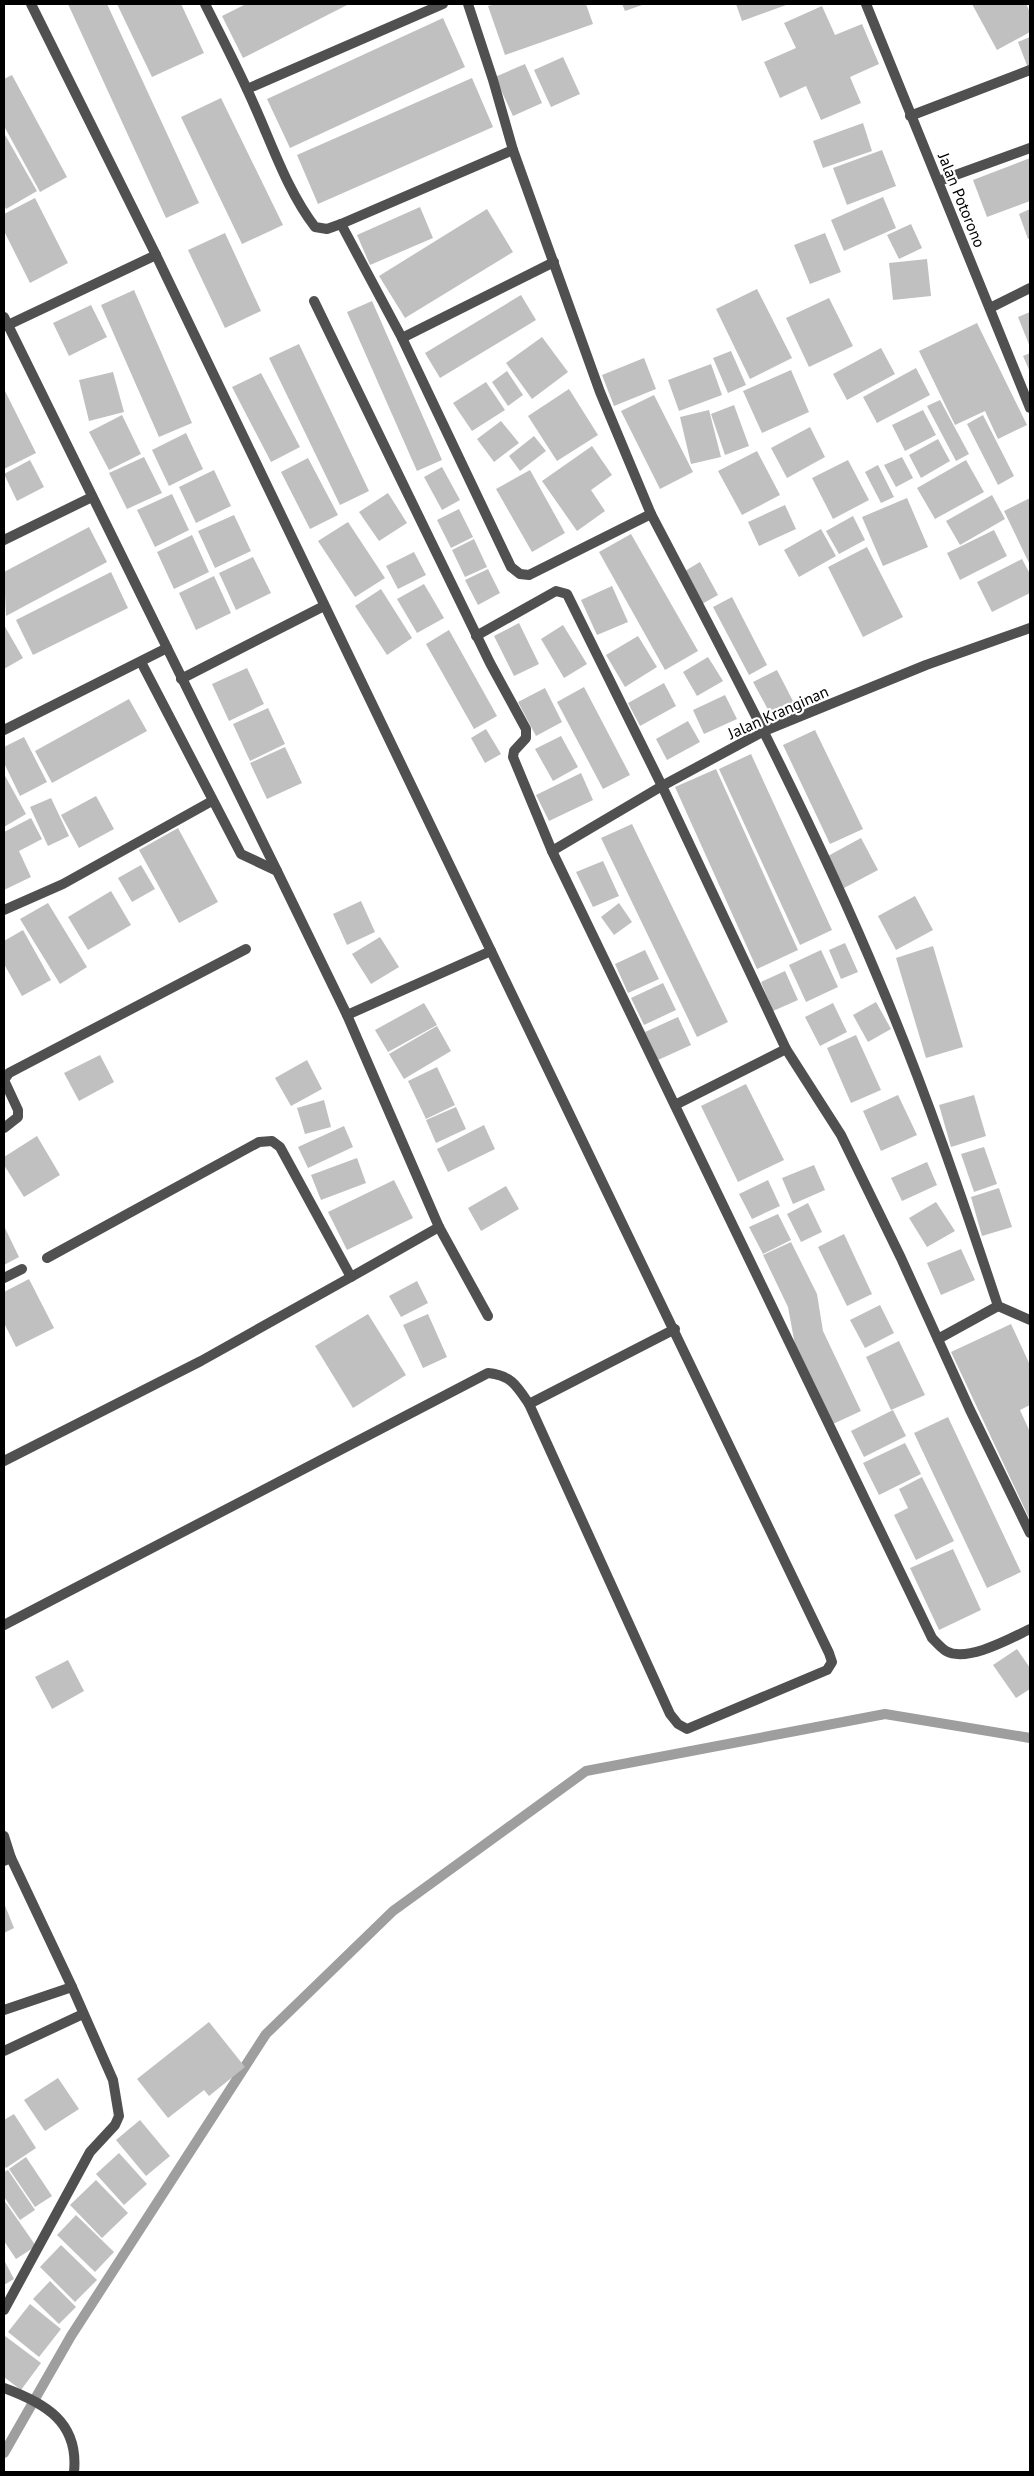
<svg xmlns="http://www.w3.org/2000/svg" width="1034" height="2476" viewBox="0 0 1034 2476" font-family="'PT Sans',sans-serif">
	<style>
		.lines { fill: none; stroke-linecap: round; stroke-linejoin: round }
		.stream { stroke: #9e9e9e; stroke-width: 10 }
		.building { fill: #c0c0c0 }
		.lane { stroke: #505050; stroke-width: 10 }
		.street { stroke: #505050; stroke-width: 10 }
		.labels { text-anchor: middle; stroke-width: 4.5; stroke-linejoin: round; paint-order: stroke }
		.street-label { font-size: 16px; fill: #000; stroke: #fff }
	</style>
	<rect width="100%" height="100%" fill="#fff"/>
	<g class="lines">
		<path class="stream" d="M4,2453L71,2336L266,2034L393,1911L586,1771L885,1714L1030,1738"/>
	</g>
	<g class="building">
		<path d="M68,4H107L199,203L166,218Z"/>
		<path d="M117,4H181L204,53L152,77Z"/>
		<path d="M246,4H349L243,58L222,16Z"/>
		<path d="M495,4H586L593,24L505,55L488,6Z"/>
		<path d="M622,4H645L625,11Z"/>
		<path d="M736,4H789L742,21Z"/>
		<path d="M972,4H1026L1030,12V32L997,50Z"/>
		<path d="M822,6L835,35L862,24L879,64L850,77L861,103L821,120L806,86L780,98L764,62L796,48L784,23Z"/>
		<path d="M443,18L465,67L290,148L267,99Z"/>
		<path d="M1030,37V67L1028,68L1018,42Z"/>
		<path d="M563,57L580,94L551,107L534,70Z"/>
		<path d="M525,64L542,103L513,116L495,77Z"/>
		<path d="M12,75L67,177L40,192L4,126V79Z"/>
		<path d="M472,78L493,127L318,204L297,155Z"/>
		<path d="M221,98L283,225L242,244L181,117Z"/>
		<path d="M863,123L872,151L823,168L813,141Z"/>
		<path d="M4,133L37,191L6,209L4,205Z"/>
		<path d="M882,150L896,186L847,205L833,168Z"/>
		<path d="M1030,158V201L987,217L973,180Z"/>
		<path d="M883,197L896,228L844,251L831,220Z"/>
		<path d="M35,198L68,263L30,283L4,231V214Z"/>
		<path d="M420,207L433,238L370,265L357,235Z"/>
		<path d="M487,209L513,252L405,318L379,276Z"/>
		<path d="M1030,209V238L1028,239L1019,214Z"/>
		<path d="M911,224L922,248L899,259L887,235Z"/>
		<path d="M225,233L261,311L225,328L188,250Z"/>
		<path d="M825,233L841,272L810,284L794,245Z"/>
		<path d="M927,259L931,296L893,300L889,263Z"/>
		<path d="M757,289L792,358L750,379L716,309Z"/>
		<path d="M134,290L192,423L159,437L101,305Z"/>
		<path d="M521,295L536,320L440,378L425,353Z"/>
		<path d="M829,298L853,346L809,367L786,318Z"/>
		<path d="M372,301L442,460L417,471L347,312Z"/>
		<path d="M91,305L107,337L69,356L53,323Z"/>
		<path d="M1030,312V347L1018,317Z"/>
		<path d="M977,323L1027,425L998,439L985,411L955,425L919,351Z"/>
		<path d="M542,337L568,372L532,399L506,363Z"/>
		<path d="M299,344L369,491L340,505L269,358Z"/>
		<path d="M881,348L895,374L847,400L833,374Z"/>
		<path d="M731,351L746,385L728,393L713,358Z"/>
		<path d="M1030,353V372L1023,356Z"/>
		<path d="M644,358L656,389L614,406L602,375Z"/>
		<path d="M711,364L722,395L679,411L668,380Z"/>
		<path d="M916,368L930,395L877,423L863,397Z"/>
		<path d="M791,370L809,412L762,433L743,391Z"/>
		<path d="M507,371L523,395L508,406L492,382Z"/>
		<path d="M113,372L124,412L89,421L79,380Z"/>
		<path d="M261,373L300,447L271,462L232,387Z"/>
		<path d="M486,382L505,410L472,431L453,403Z"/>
		<path d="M4,389L36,453L4,469Z"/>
		<path d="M569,389L598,435L557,461L528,416Z"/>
		<path d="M654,395L693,472L660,489L621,411Z"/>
		<path d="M940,400L969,454L956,461L927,406Z"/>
		<path d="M734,405L749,446L725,455L711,414Z"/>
		<path d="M709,410L721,457L691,464L680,417Z"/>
		<path d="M923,410L936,435L905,451L892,425Z"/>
		<path d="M122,415L141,454L109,470L89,432Z"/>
		<path d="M983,415L1014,476L998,485L967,424Z"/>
		<path d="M501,421L519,443L494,462L477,439Z"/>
		<path d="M810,427L825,457L787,478L771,448Z"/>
		<path d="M186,433L203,469L169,486L152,450Z"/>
		<path d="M534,436L546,451L520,471L509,456Z"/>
		<path d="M938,439L950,461L921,478L909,455Z"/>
		<path d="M592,446L612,475L591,490L605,511L577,531L542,481Z"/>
		<path d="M757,451L780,495L742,515L718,471Z"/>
		<path d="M144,457L162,493L127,509L109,473Z"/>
		<path d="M902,457L913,478L896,487L884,465Z"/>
		<path d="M308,458L338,515L310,529L281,472Z"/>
		<path d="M30,460L44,487L17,501L4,474Z"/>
		<path d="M848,460L869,500L833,519L812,478Z"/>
		<path d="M966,460L984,492L935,519L917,488Z"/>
		<path d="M878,465L894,497L881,503L865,472Z"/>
		<path d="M442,467L460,500L442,510L424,477Z"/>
		<path d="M214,470L231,506L196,523L179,487Z"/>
		<path d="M530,470L565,533L532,552L496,489Z"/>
		<path d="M388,493L407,523L379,541L359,512Z"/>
		<path d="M172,494L189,530L155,547L137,510Z"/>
		<path d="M992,495L1005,519L960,545L946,521Z"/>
		<path d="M907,498L928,547L883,566L862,517Z"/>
		<path d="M1030,498V565L1004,511Z"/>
		<path d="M785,505L796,529L759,546L748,522Z"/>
		<path d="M459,509L473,537L451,548L437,520Z"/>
		<path d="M234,515L251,551L215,568L198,531Z"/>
		<path d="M853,516L865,540L839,554L826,531Z"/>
		<path d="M348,522L385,578L355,597L318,541Z"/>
		<path d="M89,527L107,562L6,616L4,572Z"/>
		<path d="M821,529L836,556L799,577L784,550Z"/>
		<path d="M994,530L1007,556L960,580L947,553Z"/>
		<path d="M631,534L698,651L665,670L599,552Z"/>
		<path d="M192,535L209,572L174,589L157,552Z"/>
		<path d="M474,539L487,567L465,577L452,550Z"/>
		<path d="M867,547L903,617L863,637L828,567Z"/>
		<path d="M414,552L426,575L398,589L386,566Z"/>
		<path d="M253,557L271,593L236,610L219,573Z"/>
		<path d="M1022,559L1030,574V593L992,612L977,582Z"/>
		<path d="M700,562L718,595L702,604L685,571Z"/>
		<path d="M488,569L500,593L478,605L465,580Z"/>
		<path d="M111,572L128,608L33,655L16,620Z"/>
		<path d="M214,576L231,613L196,630L179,593Z"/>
		<path d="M424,584L444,618L417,633L397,599Z"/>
		<path d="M612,586L628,622L597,635L581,600Z"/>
		<path d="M381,589L412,638L387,655L355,606Z"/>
		<path d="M732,597L767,665L749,675L713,607Z"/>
		<path d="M519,623L539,664L514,676L494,636Z"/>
		<path d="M4,625L23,658L4,669Z"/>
		<path d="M563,625L587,664L564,678L541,639Z"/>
		<path d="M449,630L497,716L474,729L426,644Z"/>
		<path d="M638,636L657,667L625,687L606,655Z"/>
		<path d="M708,657L723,681L697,696L683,672Z"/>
		<path d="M247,668L264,704L229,721L212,684Z"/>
		<path d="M777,670L795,705L772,717L753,682Z"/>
		<path d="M664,683L676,706L640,726L628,703Z"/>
		<path d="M584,687L630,775L603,789L557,702Z"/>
		<path d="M545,688L562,722L536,736L518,702Z"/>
		<path d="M725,695L737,719L704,734L693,710Z"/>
		<path d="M129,699L147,731L52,783L35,751Z"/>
		<path d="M268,708L285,744L250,761L233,724Z"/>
		<path d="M688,721L700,742L667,760L656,739Z"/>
		<path d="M486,729L501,754L485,763L471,738Z"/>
		<path d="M815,730L863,829L830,844L783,745Z"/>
		<path d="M561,736L578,767L553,781L535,749Z"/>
		<path d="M24,737L47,782L20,796L4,763V747Z"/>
		<path d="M285,747L302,783L267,799L250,763Z"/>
		<path d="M751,754L832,930L800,945L719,769Z"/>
		<path d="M716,769L798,950L757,969L675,787Z"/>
		<path d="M581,773L593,800L549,821L536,795Z"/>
		<path d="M4,774L26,814L4,827Z"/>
		<path d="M96,796L114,829L79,848L61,815Z"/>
		<path d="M51,798L69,836L48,846L30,807Z"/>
		<path d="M31,818L42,839L19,851L31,877L4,890V832Z"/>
		<path d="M632,824L728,1022L697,1037L601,838Z"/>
		<path d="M178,828L218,902L179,923L139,850Z"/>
		<path d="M861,838L878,870L844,888L828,856Z"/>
		<path d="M603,861L619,896L593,907L576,872Z"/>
		<path d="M141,865L155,889L132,902L118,878Z"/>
		<path d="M111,891L131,925L88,950L68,917Z"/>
		<path d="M915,896L933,930L896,950L878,916Z"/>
		<path d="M361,901L375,932L347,945L333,914Z"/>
		<path d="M48,903L87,967L60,984L20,919Z"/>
		<path d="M619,903L632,922L614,935L601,917Z"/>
		<path d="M23,930L51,980L22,996L4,964V941Z"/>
		<path d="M380,937L399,967L371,984L352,954Z"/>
		<path d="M845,943L858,972L841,979L829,950Z"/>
		<path d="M933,946L963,1047L926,1058L896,958Z"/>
		<path d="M645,950L659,979L628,993L615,964Z"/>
		<path d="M821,950L838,987L806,1002L789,965Z"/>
		<path d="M785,971L798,1000L773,1011L761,982Z"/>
		<path d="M663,983L676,1010L644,1025L631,998Z"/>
		<path d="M876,1002L891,1029L868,1042L853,1015Z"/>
		<path d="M424,1003L437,1025L388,1052L375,1030Z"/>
		<path d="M833,1003L847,1032L820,1046L805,1017Z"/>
		<path d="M678,1017L691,1045L658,1060L645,1032Z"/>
		<path d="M437,1026L451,1051L404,1079L389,1054Z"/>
		<path d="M856,1035L881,1090L851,1103L827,1048Z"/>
		<path d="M100,1055L114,1082L79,1101L64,1073Z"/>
		<path d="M307,1060L322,1089L291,1106L275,1078Z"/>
		<path d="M437,1067L455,1105L426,1119L408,1081Z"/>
		<path d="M746,1084L784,1160L738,1182L701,1106Z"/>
		<path d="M898,1095L917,1135L881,1151L863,1111Z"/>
		<path d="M974,1095L986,1136L951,1147L939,1105Z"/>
		<path d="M324,1100L331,1127L305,1134L297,1108Z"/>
		<path d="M456,1107L466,1129L436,1143L426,1120Z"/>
		<path d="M484,1125L495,1149L448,1172L437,1149Z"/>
		<path d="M344,1126L353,1147L308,1168L298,1147Z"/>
		<path d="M37,1136L60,1175L24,1197L4,1165V1157Z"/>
		<path d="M984,1147L997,1184L974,1192L961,1154Z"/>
		<path d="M357,1158L366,1183L321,1200L311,1175Z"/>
		<path d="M927,1162L937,1185L902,1201L891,1178Z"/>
		<path d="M814,1165L825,1190L793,1204L782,1178Z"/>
		<path d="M394,1180L413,1218L347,1250L328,1212Z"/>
		<path d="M768,1180L780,1206L752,1219L739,1194Z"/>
		<path d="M506,1186L519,1209L481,1231L468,1208Z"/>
		<path d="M999,1188L1012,1227L982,1236L971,1197Z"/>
		<path d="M936,1202L955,1231L927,1247L909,1218Z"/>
		<path d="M808,1203L822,1232L801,1242L787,1214Z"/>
		<path d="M778,1214L791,1240L763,1254L749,1227Z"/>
		<path d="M4,1226L19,1257L4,1265Z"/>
		<path d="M844,1234L872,1294L847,1306L818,1247Z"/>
		<path d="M791,1242L817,1294L823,1331L861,1411L833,1424L795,1345L788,1307L763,1255Z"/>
		<path d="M961,1249L975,1280L941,1295L927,1263Z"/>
		<path d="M29,1279L54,1328L16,1347L4,1323V1292Z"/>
		<path d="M417,1281L428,1303L401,1317L389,1296Z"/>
		<path d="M880,1305L894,1333L865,1348L850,1320Z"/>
		<path d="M368,1314L406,1375L353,1408L315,1346Z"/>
		<path d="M428,1314L447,1357L423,1368L403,1325Z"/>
		<path d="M1011,1324L1030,1365V1405L1020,1410L1030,1432V1520L951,1352Z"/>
		<path d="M899,1341L925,1395L891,1410L866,1357Z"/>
		<path d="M893,1410L906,1436L864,1457L851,1431Z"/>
		<path d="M948,1417L1021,1572L987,1588L914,1433Z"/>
		<path d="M905,1443L921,1474L879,1495L863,1463Z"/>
		<path d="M922,1477L954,1541L916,1560L894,1515L908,1508L899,1489Z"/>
		<path d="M953,1549L981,1610L939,1630L910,1568Z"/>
		<path d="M1017,1649L1030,1668V1689L1016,1698L993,1665Z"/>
		<path d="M68,1660L84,1691L52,1709L35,1677Z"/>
		<path d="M4,1903L14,1928L4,1933Z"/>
		<path d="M209,2022L245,2067L209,2096L204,2090L168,2118L137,2079Z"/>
		<path d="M58,2078L79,2109L45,2131L24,2100Z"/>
		<path d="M14,2114L36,2148L6,2168L4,2165V2120Z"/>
		<path d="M140,2120L170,2156L146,2176L116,2140Z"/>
		<path d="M119,2153L147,2184L124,2205L96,2174Z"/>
		<path d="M26,2157L52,2196L35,2207L9,2169Z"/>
		<path d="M8,2170L35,2210L20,2220L4,2197V2172Z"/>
		<path d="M96,2180L128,2213L102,2238L70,2205Z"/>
		<path d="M4,2200L36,2246L16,2259L4,2241Z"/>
		<path d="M76,2215L114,2252L95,2272L57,2235Z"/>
		<path d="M61,2245L97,2280L75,2302L40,2267Z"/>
		<path d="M4,2260L14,2279L4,2285Z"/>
		<path d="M50,2281L76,2307L59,2324L33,2299Z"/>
		<path d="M30,2304L61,2329L39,2357L8,2332Z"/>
		<path d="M5,2336L41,2363L21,2390L4,2377Z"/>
	</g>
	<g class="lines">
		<path class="lane" d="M4,1861L11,1858"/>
		<g class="street">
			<path d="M31,4L156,255L491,951L347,1015"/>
			<path d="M205,4C222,38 240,72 255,107C273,147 288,192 315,227L327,229L341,224L513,150"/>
			<path d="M866,4L1030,408"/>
			<path d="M247,89L443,4"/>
			<path d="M910,116L1030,70"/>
			<path d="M939,181L1030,148"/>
			<path d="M341,224L402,338L511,567L520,574L529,575L651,514L600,392L513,150L493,80L468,4"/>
			<path d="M314,301L490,663L526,729V738L514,751L513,757L552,851L932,1638C936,1642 941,1648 946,1651C967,1663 1011,1638 1030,1629"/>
			<path d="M990,308L1030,288"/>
			<path d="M4,317L277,871"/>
			<path d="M8,325L156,255"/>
			<path d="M402,338L554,262"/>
			<path d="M651,514C732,668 813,822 880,983C925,1089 962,1198 998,1306L1030,1320"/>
			<path d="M4,540L92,497"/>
			<path d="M476,636L556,591L567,594L662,786L786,1049L841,1135L901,1258L970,1410L1030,1533"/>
			<path d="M141,662L241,854L277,871L347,1015L439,1227L488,1316"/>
			<path d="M181,679L324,606"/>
			<path d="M4,730L167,648"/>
			<path d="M552,851L662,786L764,731L926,665L1030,628"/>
			<path d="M4,910L63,884L212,801"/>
			<path d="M675,1105L786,1049"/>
			<path d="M4,1128L18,1117V1110L4,1080L9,1073L246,949"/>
			<path d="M351,1277L439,1227"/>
			<path d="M4,1278L22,1269"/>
			<path d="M938,1339L998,1306"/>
			<path d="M529,1404L675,1329"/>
			<path d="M4,1461L201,1361L351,1277L280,1147L272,1141L259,1142L47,1258"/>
			<path d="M4,1625L488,1373C511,1375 517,1386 529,1404L670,1714L678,1724L687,1729L827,1670L832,1662L829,1653L491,951"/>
			<path d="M4,1836L11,1858L72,1987L113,2080L119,2116L115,2125L90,2152L4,2310"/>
			<path d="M4,2010L72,1987"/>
			<path d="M4,2051L83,2014"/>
			<path d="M4,2388C45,2403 79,2422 74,2472"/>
		</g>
	</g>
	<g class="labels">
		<g class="street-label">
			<text transform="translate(962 200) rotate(68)" y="6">Jalan Potorono</text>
			<text transform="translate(778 712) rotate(-24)" y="6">Jalan Kranginan</text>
		</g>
	</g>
	<rect width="1034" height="2476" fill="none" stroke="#000000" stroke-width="10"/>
</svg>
